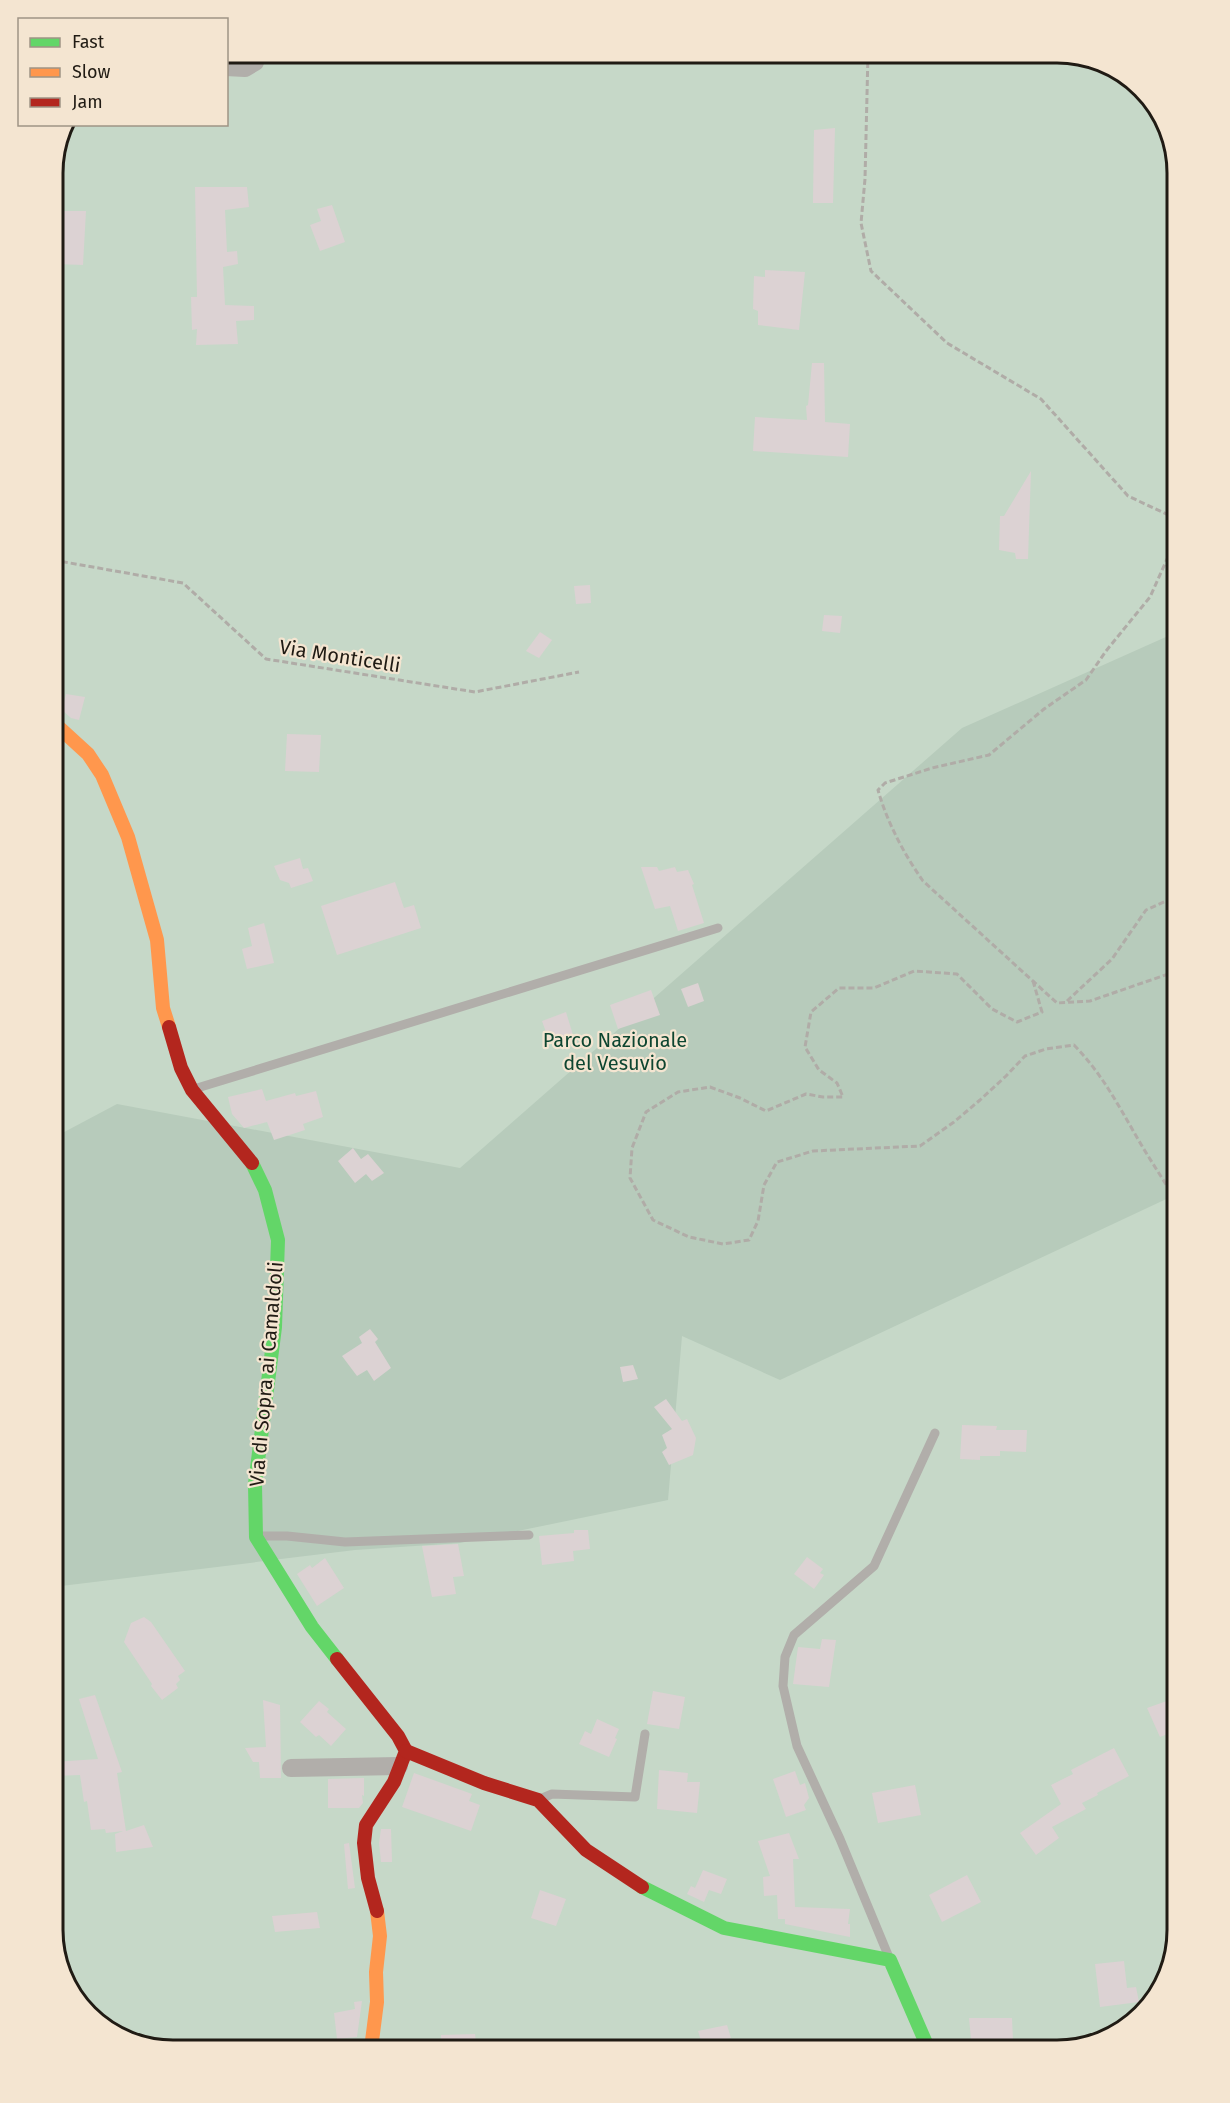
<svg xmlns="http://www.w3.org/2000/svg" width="1230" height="2103" viewBox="0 0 1230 2103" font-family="'Fira Sans',sans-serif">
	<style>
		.green { fill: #c6d8c8 }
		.forest { fill: #b7cbbb }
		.building { fill: #dcd2d3 }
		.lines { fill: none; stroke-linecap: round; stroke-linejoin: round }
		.path { stroke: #b0aca7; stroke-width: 3; stroke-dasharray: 6 3; stroke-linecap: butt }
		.lane { stroke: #b1aeaa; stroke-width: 9 }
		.street { stroke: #b1aeaa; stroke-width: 18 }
		.fast { stroke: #63d668; stroke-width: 14 }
		.slow { stroke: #ff974d; stroke-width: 14 }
		.jam { stroke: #b3261e; stroke-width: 14 }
		.labels { text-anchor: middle; stroke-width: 4.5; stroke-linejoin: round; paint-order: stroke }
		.street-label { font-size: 20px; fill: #201b14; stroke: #f4e5d1 }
		.park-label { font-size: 20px; fill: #0d4530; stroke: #f4e5d1 }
		.rim { fill: none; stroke: #201b14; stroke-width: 3 }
	</style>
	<rect width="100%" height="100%" fill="#ece4d9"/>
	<path class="green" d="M227,53H1065L1124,73L1165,120L1177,173V1930L1157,1996L1110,2038L1057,2050H166L107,2030L65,1983L53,1930V166L63,124H226Z"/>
	<path class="forest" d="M1177,632V1194L780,1380L682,1336L668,1500L460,1543L355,1550L53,1587V1138L117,1104L460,1168L962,728Z"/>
	<g class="building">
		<path d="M835,128L833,203H813L814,130Z"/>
		<path d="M195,187H247L249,207L225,210L227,252L237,251L238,264L223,267L225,305L254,306V320L236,321L238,344L196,345L197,329L192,330L191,297H197Z"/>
		<path d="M332,205L345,242L320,251L310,225L321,221L317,209Z"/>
		<path d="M57,211H86L83,265L56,264Z"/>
		<path d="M765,270L805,272L799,330L758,325V311L753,309L754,276L765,277Z"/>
		<path d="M812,363H824L825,422L850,424L848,457L753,451L755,417L807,420L806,406L808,405Z"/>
		<path d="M1031,471L1028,559H1016L1015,553L999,550L1000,516H1004Z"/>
		<path d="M590,585L591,603L576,604L574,586Z"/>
		<path d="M824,615L842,616L840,633L822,631Z"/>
		<path d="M540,632L552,640L539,658L526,651Z"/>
		<path d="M66,694L85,697L79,720L71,718L62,710Z"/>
		<path d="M287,734L321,735L319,772L285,771Z"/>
		<path d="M300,858L303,869L308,868L313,881L291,888L289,883L280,880L274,866Z"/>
		<path d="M641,867H657L659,871L675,867L677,872L688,870L694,884L692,885L704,923L678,931L670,906L655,909Z"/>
		<path d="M395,882L404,908L414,905L421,928L337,955L321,906Z"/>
		<path d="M264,923L274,963L247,969L242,949L252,946L248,928Z"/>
		<path d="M698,983L704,1001L688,1007L681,989Z"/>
		<path d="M651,990L660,1015L618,1029L610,1005Z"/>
		<path d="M566,1012L573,1035L550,1043L542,1021Z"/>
		<path d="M262,1089L266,1101L295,1093L296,1096L316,1091L323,1117L303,1124L305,1130L274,1140L267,1122L244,1128L232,1114L228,1097Z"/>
		<path d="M353,1148L361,1159L368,1154L384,1173L372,1181L366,1174L355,1183L338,1161Z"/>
		<path d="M370,1329L378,1339L375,1342L391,1368L374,1381L367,1370L357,1376L342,1356L362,1343L359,1337Z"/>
		<path d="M633,1365L638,1379L623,1382L620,1367Z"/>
		<path d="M666,1399L682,1421L687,1419L696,1438L693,1455L669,1465L662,1452L667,1448L662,1435L672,1429L654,1407Z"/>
		<path d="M962,1425L997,1426L996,1430H1027L1026,1452L1000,1451V1456H980V1460L960,1459Z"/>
		<path d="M574,1530H588L590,1549L573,1551L574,1561L542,1565L539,1536L574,1533Z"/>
		<path d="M458,1544L464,1576L453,1577L456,1594L432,1597L422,1546Z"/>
		<path d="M807,1557L823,1569L820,1573L824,1575L814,1589L794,1574Z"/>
		<path d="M325,1558L344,1588L317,1606L297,1574L310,1565L312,1568Z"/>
		<path d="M144,1617L151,1622L185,1671L178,1676L180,1680L176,1684L178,1688L162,1700L151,1686L152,1684L124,1642L131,1623Z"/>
		<path d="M822,1639L836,1640L829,1687L793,1684L798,1647L820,1649Z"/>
		<path d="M653,1691L685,1697L679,1729L647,1724Z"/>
		<path d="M95,1695L122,1772L117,1773L126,1831L144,1825L153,1847L116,1852L115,1834L123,1831L106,1833L105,1829L91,1830L87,1801L84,1802L80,1775L53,1776V1762L98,1759L79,1699Z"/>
		<path d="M1178,1697V1730L1160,1737L1147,1708Z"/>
		<path d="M263,1700L280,1705L281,1778H260L259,1762H253L245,1748L266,1747Z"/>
		<path d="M319,1701L329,1709L327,1712L346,1729L331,1746L319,1735L316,1737L300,1722Z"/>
		<path d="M597,1719L619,1729L615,1738L617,1739L609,1757L579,1744L585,1731L591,1734Z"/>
		<path d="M1114,1748L1129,1776L1097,1793L1098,1795L1082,1803L1086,1809L1052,1827L1059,1838L1036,1855L1020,1833L1061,1804L1051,1785L1073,1774L1071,1770Z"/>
		<path d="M659,1770L688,1773L687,1782H700L697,1813L657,1809Z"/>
		<path d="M795,1771L800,1785L805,1783L809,1798L804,1805L806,1810L786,1817L773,1779Z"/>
		<path d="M414,1773L472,1794L469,1801L480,1805L471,1831L402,1807Z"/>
		<path d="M364,1778V1796L362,1795L363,1803L359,1808H328V1779Z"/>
		<path d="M915,1785L921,1815L878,1823L872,1793Z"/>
		<path d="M381,1829H391L392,1862H381L379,1843Z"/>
		<path d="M789,1833L799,1859H793L795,1907L850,1909L848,1924H850V1937L785,1924V1919H778L777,1895L764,1896L763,1877L770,1876L758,1841Z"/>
		<path d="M349,1843L355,1888L348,1889L344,1844Z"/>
		<path d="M703,1870L727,1879L721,1894L709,1890L704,1902L687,1894L691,1886L695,1888Z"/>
		<path d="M967,1875L981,1902L942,1922L929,1895Z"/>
		<path d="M540,1890L566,1899L556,1926L531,1918Z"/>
		<path d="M317,1912L320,1928L275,1932L272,1916Z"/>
		<path d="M1124,1961L1127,1988L1136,1987L1139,2002L1100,2007L1095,1964Z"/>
		<path d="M362,2001L357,2037L337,2039L334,2013L355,2009L354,2002Z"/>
		<path d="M969,2018H1012L1013,2041L971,2039Z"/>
		<path d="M727,2025L731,2038L702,2044L698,2031Z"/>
		<path d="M475,2034L477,2050H441V2035Z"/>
	</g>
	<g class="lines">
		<g class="path">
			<path d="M868,53L865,179L861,223L871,271L947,343L1041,399L1128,496L1177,519"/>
			<path d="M53,560L183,583L266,659L475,692L579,672"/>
			<path d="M1177,971L1090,1001L1057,1003L923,881C904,854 887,822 878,790L885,783L932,768L989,755L1044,709L1086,680L1106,651L1150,597L1177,537"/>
			<path d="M1033,981L1042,1012L1017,1022L992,1009L957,974L914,971L874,988H839L811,1012L805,1047L819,1070L837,1083L843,1097H823L806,1094L766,1111L740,1098L710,1087L678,1092L646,1112L632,1148L630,1178L653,1220L689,1237L723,1244L749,1240L758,1221L764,1185L777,1162L813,1151L920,1146L954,1122L980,1100L1006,1076L1025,1056L1046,1049L1074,1045C1101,1073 1116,1101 1135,1134C1148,1157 1163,1179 1177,1202"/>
			<path d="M1067,1001L1112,959L1146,910L1177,896"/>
		</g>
		<g class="lane">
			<path d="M194,1089L718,928"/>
			<path d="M259,1536H287L345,1542L529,1535"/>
			<path d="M540,1799L552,1794L635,1797L645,1734"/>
			<path d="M888,1955L840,1839L797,1746L783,1686L785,1657L794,1635L874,1566L935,1433"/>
		</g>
		<g class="street">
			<path d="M226,67L245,68L255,62L256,53"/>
			<path d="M291,1768L399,1766"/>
		</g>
		<g class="fast">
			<path d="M252,1163L265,1190L278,1240L275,1327L255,1484L256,1537L312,1627L337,1659"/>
			<path d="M642,1887L724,1928L890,1960L929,2050"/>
		</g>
		<g class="slow">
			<path d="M53,722L88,754L102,775L128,837L157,940L163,1008L169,1027"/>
			<path d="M368,2050L372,2041L377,2002L376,1972L380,1936L377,1911"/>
		</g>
		<g class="jam">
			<path d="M169,1027L181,1068L192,1090L252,1163"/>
			<path d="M337,1659L398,1736L406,1751L394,1782L366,1825L364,1843L368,1878L377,1911"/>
			<path d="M406,1751L484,1783L538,1800L586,1850L642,1887"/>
		</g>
	</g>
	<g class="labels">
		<g class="street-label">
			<text transform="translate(340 656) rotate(9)" y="7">Via Monticelli</text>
			<text transform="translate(266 1374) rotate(-85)" y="7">Via di Sopra ai Camaldoli</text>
		</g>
		<g class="park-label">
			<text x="615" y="1047">Parco Nazionale<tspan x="615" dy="23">del Vesuvio</tspan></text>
		</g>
	</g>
	<path d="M0 0H1230V2103H0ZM173 63H1057A110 110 0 0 1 1167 173V1930A110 110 0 0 1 1057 2040H173A110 110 0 0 1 63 1930V173A110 110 0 0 1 173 63Z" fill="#f4e5d1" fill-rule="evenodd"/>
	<path class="rim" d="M173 63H1057A110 110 0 0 1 1167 173V1930A110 110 0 0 1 1057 2040H173A110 110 0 0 1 63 1930V173A110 110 0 0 1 173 63Z"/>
	<rect x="18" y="18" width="210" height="108" fill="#f4e5d1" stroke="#9f9485" stroke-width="1.5"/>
	<rect x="30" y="38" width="30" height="9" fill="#63d668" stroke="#9f9485" stroke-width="1.5"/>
	<text x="72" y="48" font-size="18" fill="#201b14">Fast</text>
	<rect x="30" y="68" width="30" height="9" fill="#ff974d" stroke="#9f9485" stroke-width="1.5"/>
	<text x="72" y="78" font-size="18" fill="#201b14">Slow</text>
	<rect x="30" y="98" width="30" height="9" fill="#b3261e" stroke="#9f9485" stroke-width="1.5"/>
	<text x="72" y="108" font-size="18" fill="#201b14">Jam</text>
</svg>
